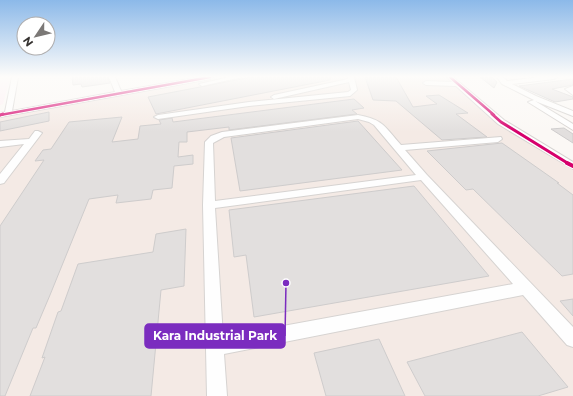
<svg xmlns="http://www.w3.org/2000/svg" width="573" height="396" viewBox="0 0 573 396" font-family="Montserrat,sans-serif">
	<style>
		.commercial { fill: #fdeff4 }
		.built { fill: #f4eae5 }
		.building { fill: #e2dfde; stroke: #cecccc }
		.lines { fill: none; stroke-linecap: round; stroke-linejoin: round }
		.minor-casing { stroke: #d6d3d1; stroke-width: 2 }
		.minor { fill: #fefefe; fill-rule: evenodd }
		.cycleway-far2-casing { stroke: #fff; stroke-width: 4 }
		.cycleway-far1-casing { stroke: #fff; stroke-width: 5 }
		.cycleway-casing { stroke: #fff; stroke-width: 6 }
		.cycleway-far2 { stroke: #d6006c; stroke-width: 2.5 }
		.cycleway-far1 { stroke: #d6006c; stroke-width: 3 }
		.cycleway { stroke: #d6006c; stroke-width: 4 }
		.leader { fill: none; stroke: #7b2cbf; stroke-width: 1.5 }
		.callout-dot { fill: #7b2cbf; stroke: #fff; stroke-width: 1.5 }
		.callout { fill: #7b2cbf; stroke: #7b2cbf; stroke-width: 1.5 }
		.callout-label { font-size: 12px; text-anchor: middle; font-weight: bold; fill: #fff }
	</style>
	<rect width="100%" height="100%" fill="#fbf8f5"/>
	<path class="commercial" d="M10,79L3,104L0,105V80Z"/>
	<path class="built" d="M221,77H445L492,120L573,170V396H0V116Z"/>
	<g class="building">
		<path d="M72,77H108L110,83L82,87L81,84L73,85Z"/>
		<path d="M252,77H330V80L156,114L148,97Z"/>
		<path d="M365,77H396L413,107L437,104L426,96L439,95L468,113L456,114L487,137L442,140L396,101L373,100Z"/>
		<path d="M480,77H492L497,82L494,88Z"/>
		<path d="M573,79V85L552,89L573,97V99L555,102L519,86Z"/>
		<path d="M354,99L364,108L352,110L357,114L229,130V127L187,132V142H179L178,157L193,155V164L174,166L172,188L153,190L151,199L116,203L118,195L89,199L50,295L36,328H33L5,396H0V226L44,160L35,161L43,150L51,149L69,122L122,117L112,142L138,139L140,126L161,124L159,120L172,118L173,122Z"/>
		<path d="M49,112V121L0,131V122Z"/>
		<path d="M358,121L402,170L240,191L231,138Z"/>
		<path d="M564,128L573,134V143L551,129Z"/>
		<path d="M502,143L559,183H557L573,195V274L562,276L473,189L466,190L427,151Z"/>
		<path d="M414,186L489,276L254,317L246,255L234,257L229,210Z"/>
		<path d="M186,229L184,286L161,290L151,396H30L45,357L42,358L58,312L61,311L78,264L153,252L156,234Z"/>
		<path d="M573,299V316L560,301Z"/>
		<path d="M522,332L568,387L538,396H425L407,362Z"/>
		<path d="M379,339L405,396H326L314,353Z"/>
	</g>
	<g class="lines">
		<defs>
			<g id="minor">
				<path d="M12,77H18L12,111L115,92L109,77H115L121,91L201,77H213L210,79L0,117V113L5,112Z"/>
				<path d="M230,77H242L202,86L199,84Z"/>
				<path d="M348,77H354L357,90L350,96L249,106L158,119L154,117L158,115L249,102L348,92L351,90L349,82L274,99L271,97L274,95L348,79Z"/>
				<path d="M447,77H453L504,120L573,162V169L498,124L456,86L426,85L423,83L426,81L452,82Z"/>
				<path d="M497,77H503L507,81L540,77H557L554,79L512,84L536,96L573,111V116L535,101L573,124V130L528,102L534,100L502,84Z"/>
				<path d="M573,86V95L565,89Z"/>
				<path d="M358,115C384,120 384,126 401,145L501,137L502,139L498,142L405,150L427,175L573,327V347L567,345L523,295L224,354L227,396H207L203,205L205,142L211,136L222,132ZM358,119L369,122L374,125L416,175L215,201L213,143L224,137ZM421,180L513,284L223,337L215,208Z"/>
				<path d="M35,131H38L42,133L4,183L0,184V174L24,144L0,147V141L29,139Z"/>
			</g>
		</defs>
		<use href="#minor" class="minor-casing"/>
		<use href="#minor" class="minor"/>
		<defs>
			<g id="cycleway-far2">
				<path d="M450,77L494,115"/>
				<path d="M0,115L210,77"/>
			</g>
			<g id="cycleway-far1">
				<path d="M492,114L501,122L569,164"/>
				<path d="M0,115L3,114"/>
			</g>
			<path id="cycleway" d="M567,163L573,166"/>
		</defs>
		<use href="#cycleway-far2" class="cycleway-far2-casing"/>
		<use href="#cycleway-far1" class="cycleway-far1-casing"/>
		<use href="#cycleway" class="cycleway-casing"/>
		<use href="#cycleway-far2" class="cycleway-far2"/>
		<use href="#cycleway-far1" class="cycleway-far1"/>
		<use href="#cycleway" class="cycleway"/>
	</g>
	<linearGradient id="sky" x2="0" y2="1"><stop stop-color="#8cb9e9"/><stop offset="0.58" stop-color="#fdfcfa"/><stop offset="1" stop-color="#fdfcfa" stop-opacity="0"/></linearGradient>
	<rect width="573" height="132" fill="url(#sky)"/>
	<path class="leader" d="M286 283L285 336"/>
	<circle class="callout-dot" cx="286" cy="283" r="4"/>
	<rect class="callout" x="145" y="324" width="140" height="24" rx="4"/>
	<g class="callout-label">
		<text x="215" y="340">Kara Industrial Park</text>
	</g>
	<g transform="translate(36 36) rotate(235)"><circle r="19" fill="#ffffff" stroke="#afadad"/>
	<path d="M0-3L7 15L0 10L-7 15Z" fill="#7b7876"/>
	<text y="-6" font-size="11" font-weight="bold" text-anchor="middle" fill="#363331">N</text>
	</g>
</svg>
